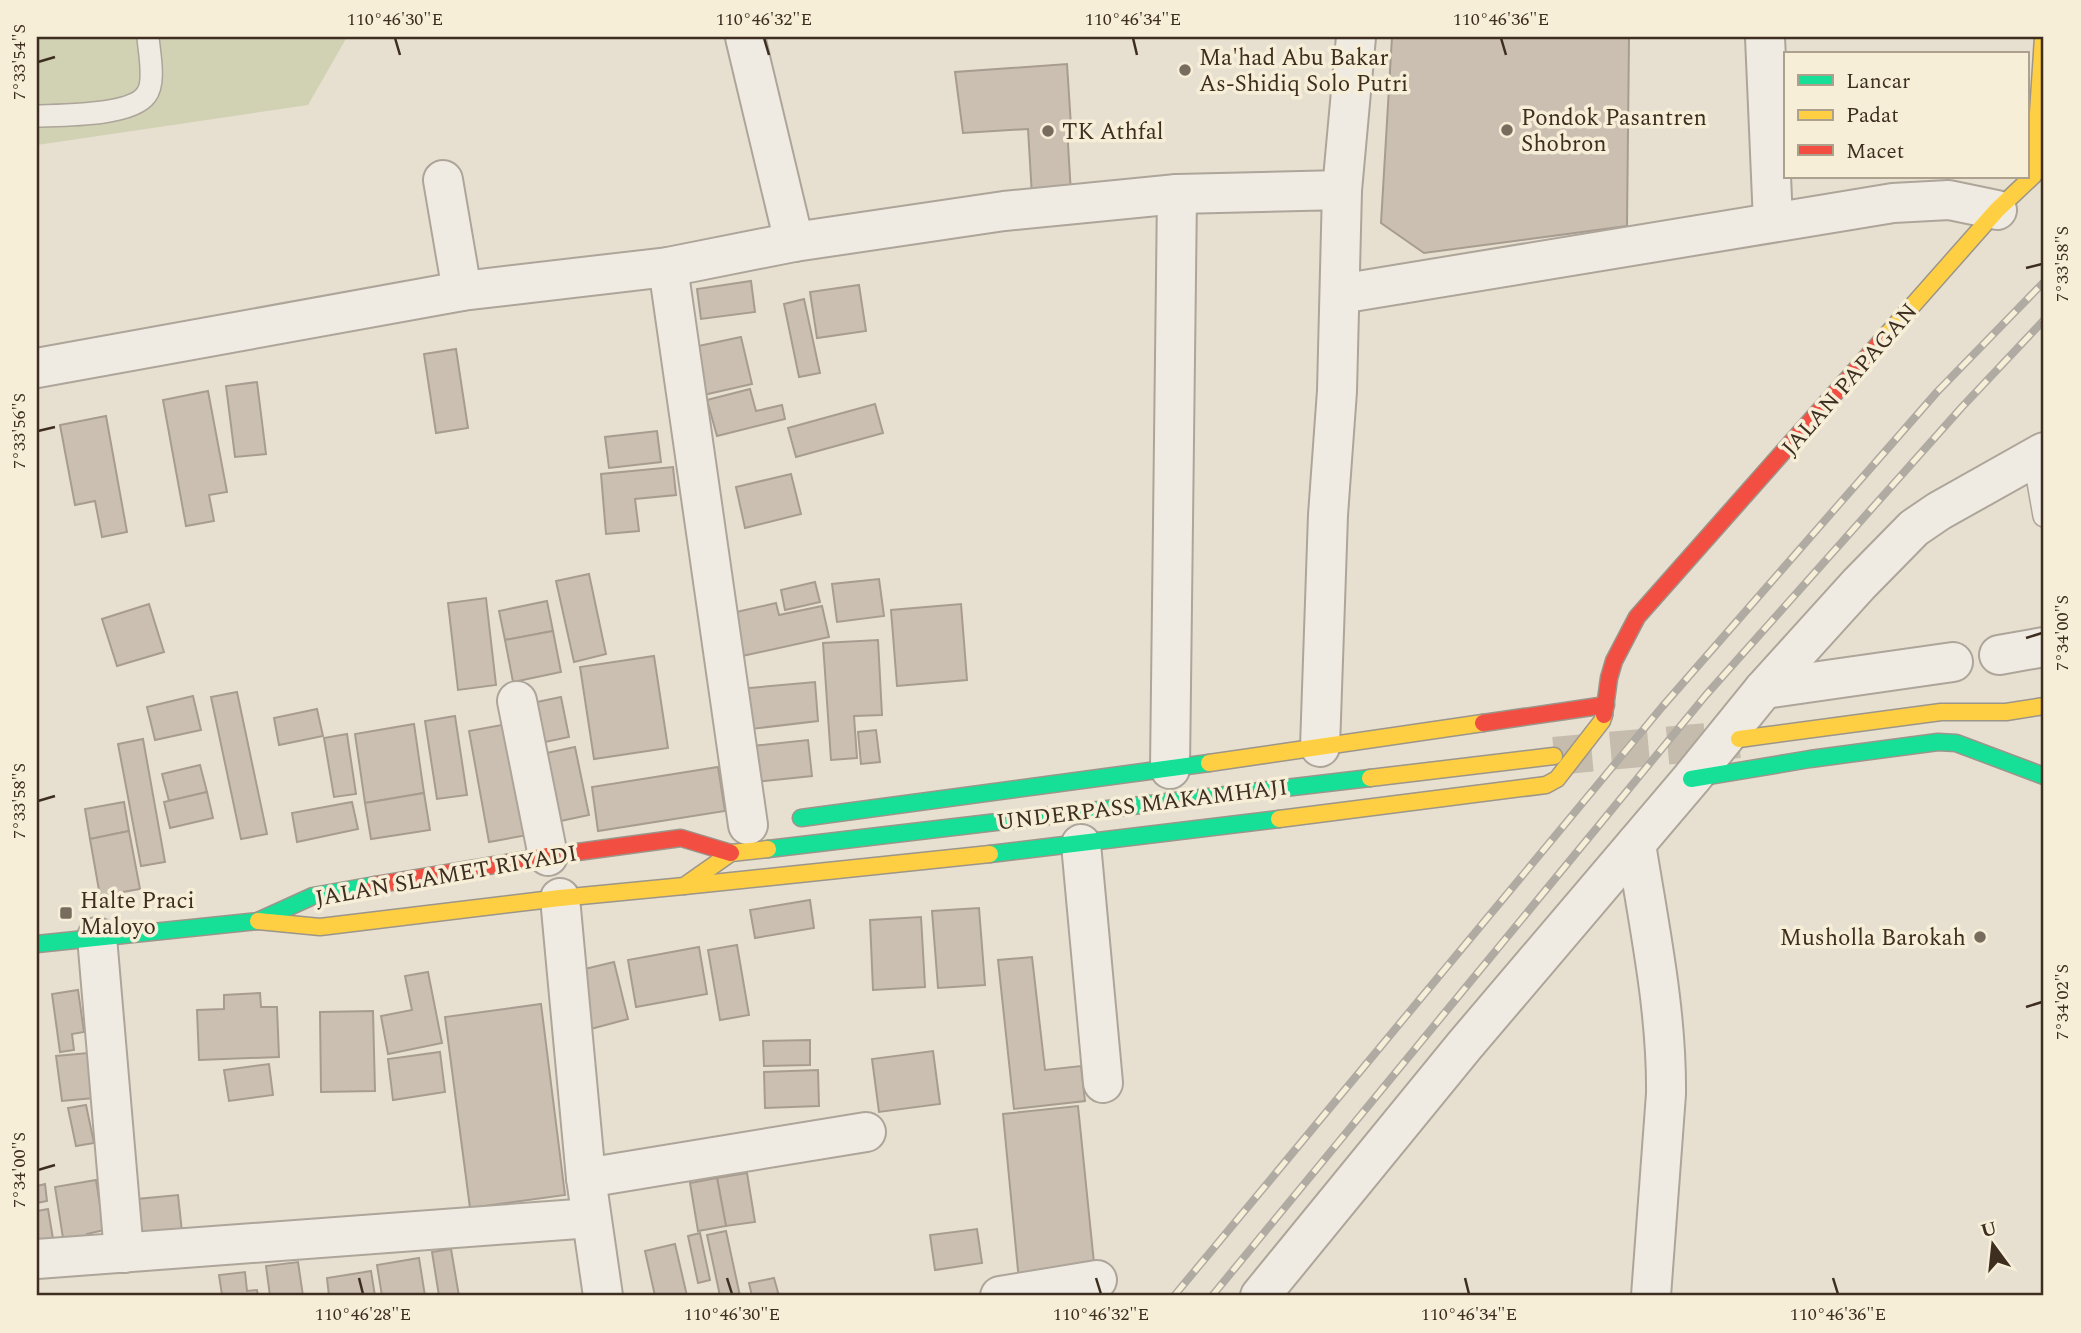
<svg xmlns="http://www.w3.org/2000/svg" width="2081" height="1333" viewBox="0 0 2081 1333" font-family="Spectral,serif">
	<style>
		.cemetery { fill: #d1d1b3 }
		.building { fill: #cbbfb2; stroke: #a89c90; stroke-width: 2 }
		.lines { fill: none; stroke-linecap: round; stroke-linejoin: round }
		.secondary-tunnel { stroke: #c5bcae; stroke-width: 38; stroke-dasharray: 38 19; stroke-linecap: butt }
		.lane-casing { stroke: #ada599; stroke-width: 24 }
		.street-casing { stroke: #ada599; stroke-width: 42 }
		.fast-casing { stroke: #9c958a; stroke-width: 19 }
		.slow-casing { stroke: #9c958a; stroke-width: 19 }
		.jam-casing { stroke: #9c958a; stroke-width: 19 }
		.lane { stroke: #efebe3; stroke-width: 21 }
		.street { stroke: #efebe3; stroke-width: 38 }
		.fast { stroke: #16e098; stroke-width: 16 }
		.slow { stroke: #ffcf43; stroke-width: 16 }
		.jam { stroke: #f24e42; stroke-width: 16 }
		.rail-casing { stroke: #afaaa2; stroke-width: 8 }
		.rail { stroke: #f7eed8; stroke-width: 5; stroke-dasharray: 16; stroke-linecap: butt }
		.ticks { fill: none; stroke: #3d2e20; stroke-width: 2.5 }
		.poi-dot { fill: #786c5e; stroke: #f7eed8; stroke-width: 2.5 }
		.labels { text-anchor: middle; stroke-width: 7; stroke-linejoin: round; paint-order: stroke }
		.poi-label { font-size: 23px; fill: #3d2e20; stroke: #f7eed8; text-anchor: start }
		.street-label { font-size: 23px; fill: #3d2e20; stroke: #f7eed8 }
		.neatline { fill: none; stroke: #3d2e20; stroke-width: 2.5 }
		.ticks-label { font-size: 18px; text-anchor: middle; fill: #3d2e20 }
	</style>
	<rect width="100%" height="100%" fill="#e7e0d1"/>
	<path class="cemetery" d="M37,37H347L308,105L37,145Z"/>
	<g class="building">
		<path d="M1392,37H1629L1627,226L1424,253L1381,223Z"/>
		<path d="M1067,64L1071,126L1067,127L1071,194L1032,196L1028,129L963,133L955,72Z"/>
		<path d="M751,281L755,312L701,319L697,289Z"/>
		<path d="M859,285L866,331L817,338L810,292Z"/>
		<path d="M804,299L820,373L799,377L784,304Z"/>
		<path d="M741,337L752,384L699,396L689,348Z"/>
		<path d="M456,349L468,428L436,433L424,354Z"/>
		<path d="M257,382L266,454L235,457L226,386Z"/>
		<path d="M750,389L756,411L782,405L785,419L717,436L707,400Z"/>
		<path d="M208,391L227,492L209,495L214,521L186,526L163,400Z"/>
		<path d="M875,404L883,433L796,457L788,428Z"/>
		<path d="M106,416L127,532L102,537L95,501L75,505L60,425Z"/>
		<path d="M657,431L661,462L609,468L605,437Z"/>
		<path d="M673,467L676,495L635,499L639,531L606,534L601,474Z"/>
		<path d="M791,474L801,514L745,528L736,487Z"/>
		<path d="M589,574L606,654L574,662L556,581Z"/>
		<path d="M879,579L884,616L837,622L832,584Z"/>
		<path d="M815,582L820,602L785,610L781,590Z"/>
		<path d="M486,598L496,685L458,690L448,603Z"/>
		<path d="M547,601L553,631L505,640L499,611Z"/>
		<path d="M776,603L779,615L822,606L829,637L733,658L723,615Z"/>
		<path d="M149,604L164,652L117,666L102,619Z"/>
		<path d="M961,604L967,680L897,686L891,610Z"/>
		<path d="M553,631L561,672L513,682L505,640Z"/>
		<path d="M878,640L882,715L854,716L857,758L831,760L823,643Z"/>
		<path d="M654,656L668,748L594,759L580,667Z"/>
		<path d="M815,682L818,721L742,730L738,689Z"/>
		<path d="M237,692L267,834L241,839L211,697Z"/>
		<path d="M193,696L201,730L155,740L147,707Z"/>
		<path d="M561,697L569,737L540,743L532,703Z"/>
		<path d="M317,709L323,736L279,745L274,718Z"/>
		<path d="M455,716L467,795L437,799L425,721Z"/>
		<path d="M513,723L533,834L489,842L469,731Z"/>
		<path d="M414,724L424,793L365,803L355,734Z"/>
		<path d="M876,730L880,762L861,764L858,732Z"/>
		<path d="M347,734L356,794L334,797L324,738Z"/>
		<path d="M143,739L165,862L141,866L118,744Z"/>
		<path d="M808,740L812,776L756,782L752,746Z"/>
		<path d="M575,747L589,815L551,823L537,755Z"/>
		<path d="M200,765L207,792L169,801L162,774Z"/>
		<path d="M718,767L725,811L598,831L592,787Z"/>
		<path d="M207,792L213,818L170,828L164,802Z"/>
		<path d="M424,793L430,830L371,839L365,803Z"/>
		<path d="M124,802L129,831L90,839L85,809Z"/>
		<path d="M352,802L358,829L297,842L292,813Z"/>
		<path d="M129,831L140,889L100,896L90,839Z"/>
		<path d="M810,900L814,928L755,938L750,910Z"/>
		<path d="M979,908L985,985L938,988L932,911Z"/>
		<path d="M921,917L925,987L873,990L870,920Z"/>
		<path d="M737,945L749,1015L720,1020L708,950Z"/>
		<path d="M699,947L707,994L636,1007L628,960Z"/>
		<path d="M1032,957L1045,1070L1081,1066L1085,1101L1014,1109L998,960Z"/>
		<path d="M614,962L628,1019L587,1030L572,972Z"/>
		<path d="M428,972L442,1043L388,1054L381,1016L412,1010L405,976Z"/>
		<path d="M78,990L84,1032L72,1034L74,1050L60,1052L52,994Z"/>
		<path d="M260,993L261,1007H277L279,1057L199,1060L197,1010L224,1009V995Z"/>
		<path d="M541,1004L565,1195L470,1208L445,1017Z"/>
		<path d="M373,1011L375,1091L321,1092L320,1012Z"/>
		<path d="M810,1040V1065L764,1066L763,1041Z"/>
		<path d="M933,1051L940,1104L879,1112L872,1059Z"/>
		<path d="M440,1052L445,1092L393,1100L388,1059Z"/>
		<path d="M88,1053L94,1098L62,1101L56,1056Z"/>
		<path d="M269,1064L273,1095L229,1101L224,1070Z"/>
		<path d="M818,1070L819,1106L765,1108L764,1072Z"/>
		<path d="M86,1105L94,1143L76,1146L68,1108Z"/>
		<path d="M1078,1106L1095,1273L1019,1281L1003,1114Z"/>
		<path d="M747,1173L755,1222L726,1226L717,1178Z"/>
		<path d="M717,1178L726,1226L698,1231L690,1183Z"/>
		<path d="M96,1180L104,1230L87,1234L88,1248L65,1251L55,1187Z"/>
		<path d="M45,1184L47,1201L37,1203V1186Z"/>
		<path d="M178,1195L182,1232L141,1237L137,1199Z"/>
		<path d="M48,1209L53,1239L37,1241V1211Z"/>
		<path d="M977,1229L982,1263L935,1270L930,1235Z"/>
		<path d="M726,1231L740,1296H720L707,1235Z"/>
		<path d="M700,1233L710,1280L698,1283L688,1236Z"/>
		<path d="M675,1244L687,1296H655L645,1251Z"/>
		<path d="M451,1249L459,1296H439L432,1252Z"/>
		<path d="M419,1258L425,1296H382L377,1265Z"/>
		<path d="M298,1262L303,1296H270L266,1266Z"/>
		<path d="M371,1271L375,1296H329L327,1278Z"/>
		<path d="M245,1272L247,1291L257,1290L258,1296H215L222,1295L219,1275Z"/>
		<path d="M774,1278L779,1296H752L749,1283Z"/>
	</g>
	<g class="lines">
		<path class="secondary-tunnel" d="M1554,756L1739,739"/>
		<defs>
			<g id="lane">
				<path d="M37,116C62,115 131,116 146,95C156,83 149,52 148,37"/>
				<path d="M2034,459L2044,516"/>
			</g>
			<g id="street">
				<path d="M745,37L794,242"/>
				<path d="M1765,37L1773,222"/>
				<path d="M443,180L462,291"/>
				<path d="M1342,190L1356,37"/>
				<path d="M668,267L748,825"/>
				<path d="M1340,294L1893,203L1949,200L1997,210"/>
				<path d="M37,368L462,291L668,267L794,242L1004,211L1177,194L1342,190L1337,391L1328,515L1320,747"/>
				<path d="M1999,655L2044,647"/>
				<path d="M1764,689L1953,662"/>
				<path d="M517,701L548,856"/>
				<path d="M1170,769L1177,194"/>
				<path d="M1081,844L1103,1083"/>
				<path d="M1636,844C1649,926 1667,1011 1666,1094L1651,1296"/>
				<path d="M560,898L586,1178L603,1296"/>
				<path d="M97,937L124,1253"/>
				<path d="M586,1178L866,1132"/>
				<path d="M37,1259L591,1218"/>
				<path d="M1000,1296L1097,1280"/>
				<path d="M1260,1296L1465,1045L1691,779L1764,689L1859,584L1914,528L1939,511L2044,452"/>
			</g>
			<g id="fast">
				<path d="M1691,779L1810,759L1938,742L1956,743L2044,776"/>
				<path d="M801,818L1209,763"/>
				<path d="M768,849L1370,778"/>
				<path d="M990,854L1279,819"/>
				<path d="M37,944L258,921L313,896L375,885"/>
			</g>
			<g id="slow">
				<path d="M1883,339L1997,210L2034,175L2043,37"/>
				<path d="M1739,739L1941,712H2006L2044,706"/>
				<path d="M1209,763L1483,723"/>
				<path d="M1370,778L1554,756"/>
				<path d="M1279,819L1546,785L1557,779L1602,721L1604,715"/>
				<path d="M684,886L990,854"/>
				<path d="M258,921L320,927L560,898L684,886L731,853L768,849"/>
			</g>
			<g id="jam">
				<path d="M1604,715L1609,678L1614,661L1637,617L1883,339"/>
				<path d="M1483,723L1606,705"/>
				<path d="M375,885L548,856L681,838L731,853"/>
			</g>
		</defs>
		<use href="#lane" class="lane-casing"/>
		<use href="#street" class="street-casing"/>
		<use href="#fast" class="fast-casing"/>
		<use href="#slow" class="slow-casing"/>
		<use href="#jam" class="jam-casing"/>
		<use href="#lane" class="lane"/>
		<use href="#street" class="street"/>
		<use href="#fast" class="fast"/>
		<use href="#slow" class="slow"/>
		<use href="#jam" class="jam"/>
		<defs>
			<g id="rail">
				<path d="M1174,1296L1662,707L1937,392L2044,282"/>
				<path d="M1212,1296L1706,695L1962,407L2044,320"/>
			</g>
		</defs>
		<use href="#rail" class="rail-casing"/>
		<use href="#rail" class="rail"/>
	</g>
	<path class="ticks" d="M395,38L400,55M764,38L769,55M1133,38L1137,55M1501,38L1506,55M38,62L55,57M2026,268L2042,264M38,431L55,427M2026,638L2042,633M38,801L55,796M2026,1007L2042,1002M38,1170L55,1165M359,1278L363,1294M727,1278L732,1294M1096,1278L1101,1294M1465,1278L1469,1294M1833,1278L1838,1294"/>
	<g class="poi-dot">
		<circle cx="1185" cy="70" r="7"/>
		<circle cx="1507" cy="130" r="7"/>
		<circle cx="1048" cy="131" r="7"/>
		<rect x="59" y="906" width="14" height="14" rx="3.5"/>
		<circle cx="1980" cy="937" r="7"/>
	</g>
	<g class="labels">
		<g class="poi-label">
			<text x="1199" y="65">Ma'had Abu Bakar<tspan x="1199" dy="26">As-Shidiq Solo Putri</tspan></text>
			<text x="1521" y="125">Pondok Pasantren<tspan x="1521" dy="26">Shobron</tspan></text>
			<text x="1062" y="139">TK Athfal</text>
			<text x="80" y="908">Halte Praci<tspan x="80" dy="26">Maloyo</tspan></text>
			<text x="1966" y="945" text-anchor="end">Musholla Barokah</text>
		</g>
		<g class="street-label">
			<text transform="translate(1849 379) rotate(-49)" y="8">JALAN PAPAGAN</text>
			<text transform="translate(1142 804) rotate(-7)" y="8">UNDERPASS MAKAMHAJI</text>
			<text transform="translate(446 875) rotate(-10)" y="8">JALAN SLAMET RIYADI</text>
		</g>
	</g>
	<rect width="2081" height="1333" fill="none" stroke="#f7eed8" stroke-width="77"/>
	<rect x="1784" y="52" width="245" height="126" fill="#f7eed8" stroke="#ada18e" stroke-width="2"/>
	<rect x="1798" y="75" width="35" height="10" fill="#16e098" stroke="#ada18e" stroke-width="2"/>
	<text x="1846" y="88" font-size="21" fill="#3d2e20">Lancar</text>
	<rect x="1798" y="110" width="35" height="10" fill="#ffcf43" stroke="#ada18e" stroke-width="2"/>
	<text x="1846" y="122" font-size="21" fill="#3d2e20">Padat</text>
	<rect x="1798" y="145" width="35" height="10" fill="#f24e42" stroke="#ada18e" stroke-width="2"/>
	<text x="1846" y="158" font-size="21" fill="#3d2e20">Macet</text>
	<g transform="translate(1993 1245) rotate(345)" stroke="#f7eed8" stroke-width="5" paint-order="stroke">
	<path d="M0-5L12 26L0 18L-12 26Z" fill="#3d2e20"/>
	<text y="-10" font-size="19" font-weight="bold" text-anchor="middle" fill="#3d2e20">U</text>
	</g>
	<rect x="38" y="38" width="2004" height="1256" class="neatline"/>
	<g class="ticks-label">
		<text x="395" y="25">110°46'30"E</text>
		<text x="764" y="25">110°46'32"E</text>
		<text x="1133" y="25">110°46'34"E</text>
		<text x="1501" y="25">110°46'36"E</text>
		<text transform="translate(19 62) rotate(-90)" y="6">7°33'54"S</text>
		<text transform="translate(2062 264) rotate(-90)" y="6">7°33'58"S</text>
		<text transform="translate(19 431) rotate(-90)" y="6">7°33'56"S</text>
		<text transform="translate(2062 633) rotate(-90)" y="6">7°34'00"S</text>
		<text transform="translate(19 801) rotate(-90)" y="6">7°33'58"S</text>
		<text transform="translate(2062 1002) rotate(-90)" y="6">7°34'02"S</text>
		<text transform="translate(19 1170) rotate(-90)" y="6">7°34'00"S</text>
		<text x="363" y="1320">110°46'28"E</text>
		<text x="732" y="1320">110°46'30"E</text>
		<text x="1101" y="1320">110°46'32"E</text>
		<text x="1469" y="1320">110°46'34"E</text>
		<text x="1838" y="1320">110°46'36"E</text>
	</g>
</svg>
